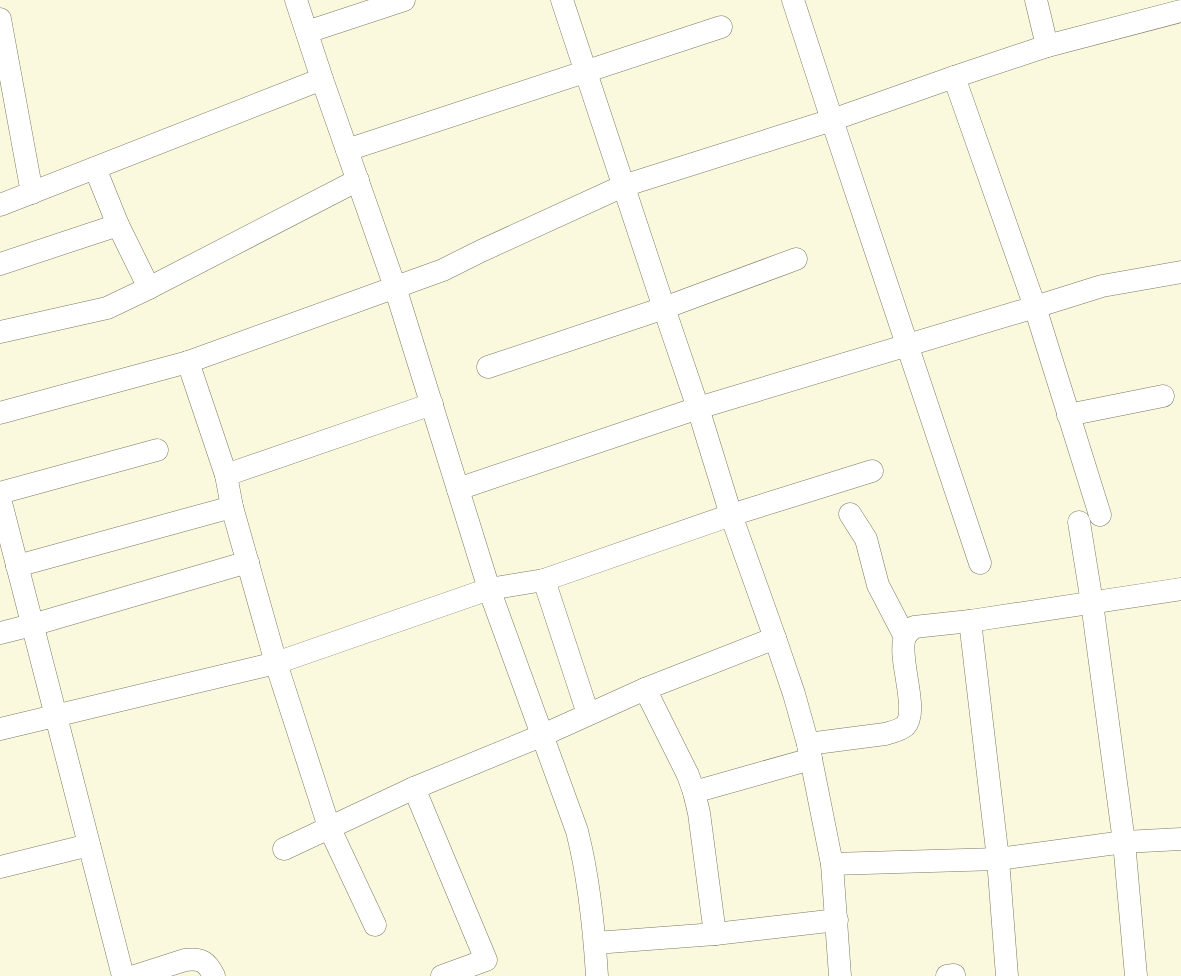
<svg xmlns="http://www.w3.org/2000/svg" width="1181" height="976" viewBox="0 0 1181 976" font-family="'Open Sans',sans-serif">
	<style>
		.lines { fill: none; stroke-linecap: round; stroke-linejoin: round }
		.street-casing { stroke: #7b7961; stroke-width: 23 }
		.street { stroke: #fff; stroke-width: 22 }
	</style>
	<rect width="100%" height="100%" fill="#faf9de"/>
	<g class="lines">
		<defs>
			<g id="street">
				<path d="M296,0L322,79L395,287L489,589L577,831C589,878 594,927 597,976"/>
				<path d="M562,0L664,308L698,408L731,515L775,638L794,694L808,744L832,864L840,976"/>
				<path d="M793,0L832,120L980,563"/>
				<path d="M1036,0L1047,46"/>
				<path d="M0,19L32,193"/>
				<path d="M307,32L404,0"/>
				<path d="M954,77L1035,307L1100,515"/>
				<path d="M347,150L721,27"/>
				<path d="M95,168L118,225L149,288L358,180"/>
				<path d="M0,205L322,79"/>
				<path d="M0,264L118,225"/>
				<path d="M0,332L107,308L149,288"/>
				<path d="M188,362L226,475L232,507L276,663L329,827L375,925"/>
				<path d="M488,367L664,308L796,259"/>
				<path d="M0,413L188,362L443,270L481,251L623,186L832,120L954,77L1047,46L1181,11"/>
				<path d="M1068,415L1163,396"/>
				<path d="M226,475L432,404"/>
				<path d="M458,489L698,408L1035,307L1102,286L1181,272"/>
				<path d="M0,493L157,450"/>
				<path d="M0,499L123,976"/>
				<path d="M850,514L866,539L878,585L905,637"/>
				<path d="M1079,522L1092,603L1124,842L1136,976"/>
				<path d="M17,566L232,507"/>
				<path d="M970,621L998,859L1007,976"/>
				<path d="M0,633L32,625L248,562"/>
				<path d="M645,689L688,775L694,792L699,813L715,934"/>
				<path d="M588,714L544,580L731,515L872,471"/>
				<path d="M0,729L276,663L489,589L544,580"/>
				<path d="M808,744L885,734C891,732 899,731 905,726C920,711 897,658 905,637C907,633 911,630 914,627L970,621L1181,589"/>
				<path d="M414,788L486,960L442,976"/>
				<path d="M694,792L811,759"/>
				<path d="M284,849L414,788L543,735L645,689L775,638"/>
				<path d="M832,864L998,859L1124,842L1181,839"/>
				<path d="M0,867L89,845"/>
				<path d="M595,943L715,934L837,920"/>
				<path d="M135,976L185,960C202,958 207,962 214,976"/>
				<path d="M947,976L954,975"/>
			</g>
		</defs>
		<use href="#street" class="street-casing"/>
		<use href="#street" class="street"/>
	</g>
</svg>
